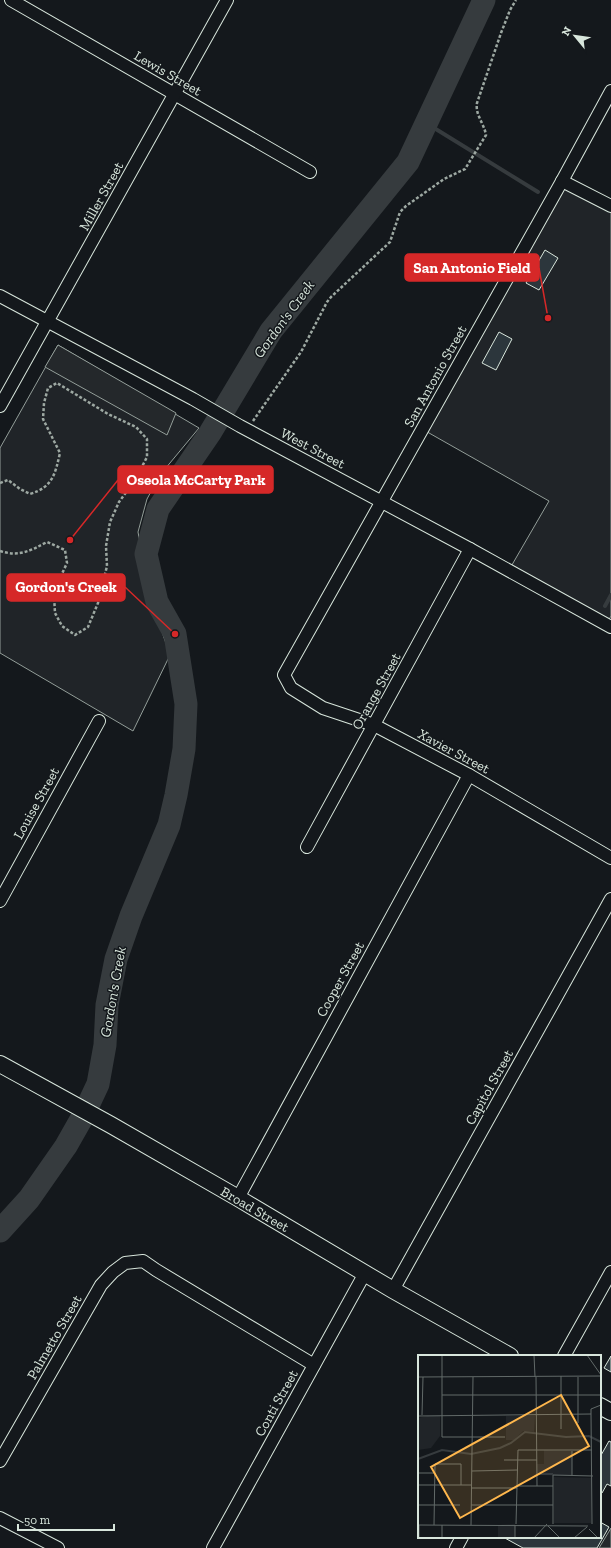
<svg xmlns="http://www.w3.org/2000/svg" width="611" height="1548" viewBox="0 0 611 1548" font-family="'Zilla Slab',serif">
	<style>
		.green { fill: #202428; stroke: #939e99 }
		.parking { fill: #24282b; stroke: #939e99 }
		.lines { fill: none; stroke-linecap: round; stroke-linejoin: round }
		.stream { stroke: #363b3e; stroke-width: 4 }
		.river { stroke: #363b3e; stroke-width: 23 }
		.building { fill: #2c363c; stroke: #d8e6dc }
		.street-casing { stroke: #d8e6dc; stroke-width: 14 }
		.secondary-casing { stroke: #d8e6dc; stroke-width: 18 }
		.path { stroke: #9da8a2; stroke-width: 2.5; stroke-dasharray: 3 2; stroke-linecap: butt }
		.street { stroke: #14181c; stroke-width: 12 }
		.secondary { stroke: #14181c; stroke-width: 16 }
		.labels { text-anchor: middle; stroke-width: 3; stroke-linejoin: round; paint-order: stroke }
		.street-label { font-size: 14px; fill: #d8e6dc; stroke: #14181c }
		.water-label { font-size: 15px; font-style: italic; fill: #d8e6dc; stroke: #14181c }
		.inset-river { fill: none; stroke: #363b3e; stroke-width: 2 }
		.inset-road { fill: none; stroke: #626a69; stroke-width: 1 }
		.view { fill: #ffb74d; fill-opacity: 0.15; stroke: #ffb74d; stroke-width: 2 }
		.inset-edge { fill: none; stroke: #d8e6dc; stroke-width: 2 }
		.leader { fill: none; stroke: #d62828; stroke-width: 1.5 }
		.callout-dot { fill: #d62828; stroke: #14181c; stroke-width: 1.5 }
		.callout { fill: #d62828; stroke: #d62828; stroke-width: 1.5 }
		.callout-label { font-size: 15px; text-anchor: middle; font-weight: bold; fill: #fff }
	</style>
	<rect width="100%" height="100%" fill="#14181c"/>
	<g class="green">
		<path d="M562,181L611,206V616L606,625L509,570L549,501L422,429Z"/>
		<path d="M58,345L199,428L160,475L147,499L138,532L141,548L140,565L143,587L151,610L159,623L170,655L133,731L0,653V448Z"/>
	</g>
	<g class="parking">
		<path d="M58,345L176,413L167,435L45,367Z"/>
		<path d="M611,1528V1548H599Z"/>
	</g>
	<g class="lines">
		<g class="stream">
			<path d="M426,123L538,192"/>
			<path d="M605,606L611,595"/>
		</g>
		<path class="river" d="M0,1231L29,1199L66,1146L83,1116L98,1084L105,1045L107,1005L116,959L131,916L169,825L176,795L184,749L186,704L175,634L157,602L146,554L158,509L210,433L271,331L408,162L484,0"/>
	</g>
	<g class="building">
		<path d="M545,250L558,258L539,290L526,283Z"/>
		<path d="M499,332L512,339L496,370L482,363Z"/>
		<path d="M611,1356V1372L604,1368Z"/>
		<path d="M609,1441L611,1442V1486L607,1484L602,1493L600,1492V1457Z"/>
		<path d="M600,1522L609,1527L597,1548H523L503,1537H600Z"/>
	</g>
	<g class="lines">
		<defs>
			<g id="street">
				<path d="M11,0L310,172"/>
				<path d="M611,91L562,181L284,675L291,688L323,708L374,725L469,775L611,858"/>
				<path d="M562,181L611,206"/>
				<path d="M0,296L193,399L240,426L470,549L611,627"/>
				<path d="M0,406L227,0"/>
				<path d="M307,847L470,549"/>
				<path d="M0,901L99,721"/>
				<path d="M238,1198L469,775"/>
				<path d="M393,1290L611,899"/>
				<path d="M564,1356L611,1272"/>
				<path d="M0,1461L101,1285L113,1272L125,1263L143,1261L156,1270L314,1365"/>
				<path d="M0,1518L58,1548"/>
				<path d="M213,1548L365,1273"/>
				<path d="M456,1548L462,1537"/>
			</g>
			<g id="secondary">
				<path d="M0,1064L111,1125L238,1198L393,1290L510,1356"/>
				<path d="M600,1406L611,1412"/>
			</g>
		</defs>
		<use href="#street" class="street-casing"/>
		<use href="#secondary" class="secondary-casing"/>
		<g class="path">
			<path d="M253,421L301,352L327,302L331,297L390,242L400,212L406,206L444,179L465,169L486,135C484,123 475,115 477,103L501,33L510,10L516,0"/>
			<path d="M0,483L8,480L20,489L30,494C53,487 55,474 60,453L43,419L44,403L48,388L57,383L108,414L136,427L147,439V457L135,480L119,502L110,522L106,546L107,566L98,603L88,627L75,635L62,626L55,613L54,596L60,578L67,563L65,550L47,542C30,551 19,557 0,551"/>
		</g>
		<use href="#street" class="street"/>
		<use href="#secondary" class="secondary"/>
	</g>
	<g class="labels">
		<g class="street-label">
			<text transform="translate(168 73) rotate(30)" y="5">Lewis Street</text>
			<text transform="translate(101 196) rotate(-61)" y="5">Miller Street</text>
			<text transform="translate(435 376) rotate(-61)" y="5">San Antonio Street</text>
			<text transform="translate(313 448) rotate(28)" y="5">West Street</text>
			<text transform="translate(376 691) rotate(-61)" y="5">Orange Street</text>
			<text transform="translate(454 751) rotate(28)" y="5">Xavier Street</text>
			<text transform="translate(36 803) rotate(-61)" y="5">Louise Street</text>
			<text transform="translate(340 979) rotate(-61)" y="5">Cooper Street</text>
			<text transform="translate(489 1087) rotate(-61)" y="5">Capitol Street</text>
			<text transform="translate(255 1209) rotate(30)" y="5">Broad Street</text>
			<text transform="translate(54 1337) rotate(-60)" y="5">Palmetto Street</text>
			<text transform="translate(276 1403) rotate(-61)" y="5">Conti Street</text>
		</g>
		<g class="water-label">
			<text transform="translate(284 319) rotate(-54)" y="5">Gordon's Creek</text>
			<text transform="translate(113 992) rotate(-80)" y="5">Gordon's Creek</text>
		</g>
	</g>
	<g transform="translate(418 1355)">
		<rect width="183" height="183" fill="#14181c"/>
		<path d="M9,61H22V81L13,93L0,95V63ZM88,61H117L116,77L105,76L96,85H88ZM126,95L154,96V121L119,120V109H126ZM136,122L173,123V168H136ZM97,169V183H80V170Z" fill="#202428"/>
		<path class="inset-river" d="M0,104L24,95L53,99L82,93L93,88L107,77L148,82L171,81L183,87M120,119H135"/>
		<path class="inset-road" d="M24,0V82H87M116,0L117,22M169,0L183,20M0,22L183,21M118,22L119,131M160,22V68M24,40H183M4,60L5,22M0,61L173,59M143,74V21M154,96V121M86,105H119M54,116L100,115M0,118H16M0,130H53M99,131H135M53,133H99M0,150H42M53,150H135M98,169L100,95H174M135,169V120L175,121M174,169L173,59V54L183,50M0,170L170,171M1,170V183M16,170L17,109H43V130M24,170V183M53,170L55,22M97,170V183M130,171L142,183M171,174L180,183M116,183L129,169M156,183L169,172"/>
		<path class="view" d="M143,40L171,91L42,163L13,112Z"/>
		<rect width="183" height="183" class="inset-edge"/>
	</g>
	<path class="leader" d="M548 318L539 268M70 540L118 480M175 634L125 587"/>
	<g class="callout-dot">
		<circle cx="548" cy="318" r="4"/>
		<circle cx="70" cy="540" r="4"/>
		<circle cx="175" cy="634" r="4"/>
	</g>
	<g class="callout">
		<rect x="405" y="254" width="134" height="27" rx="4"/>
		<rect x="118" y="466" width="155" height="27" rx="4"/>
		<rect x="7" y="574" width="118" height="27" rx="4"/>
	</g>
	<g class="callout-label">
		<text x="472" y="273">San Antonio Field</text>
		<text x="196" y="485">Oseola McCarty Park</text>
		<text x="66" y="592">Gordon's Creek</text>
	</g>
	<g transform="translate(575 36) rotate(299)" stroke="#14181c" stroke-width="3" paint-order="stroke">
	<path d="M0-3L7 15L0 10L-7 15Z" fill="#d8e6dc"/>
	<text y="-6" font-size="11" font-weight="bold" text-anchor="middle" fill="#d8e6dc">N</text>
	</g>
	<path d="M18 1524v6h96v-6" fill="none" stroke="#d8e6dc" stroke-width="2"/>
	<text x="24" y="1524" font-size="12" fill="#d8e6dc" stroke="#14181c" stroke-width="3" paint-order="stroke">50 m</text>
</svg>
